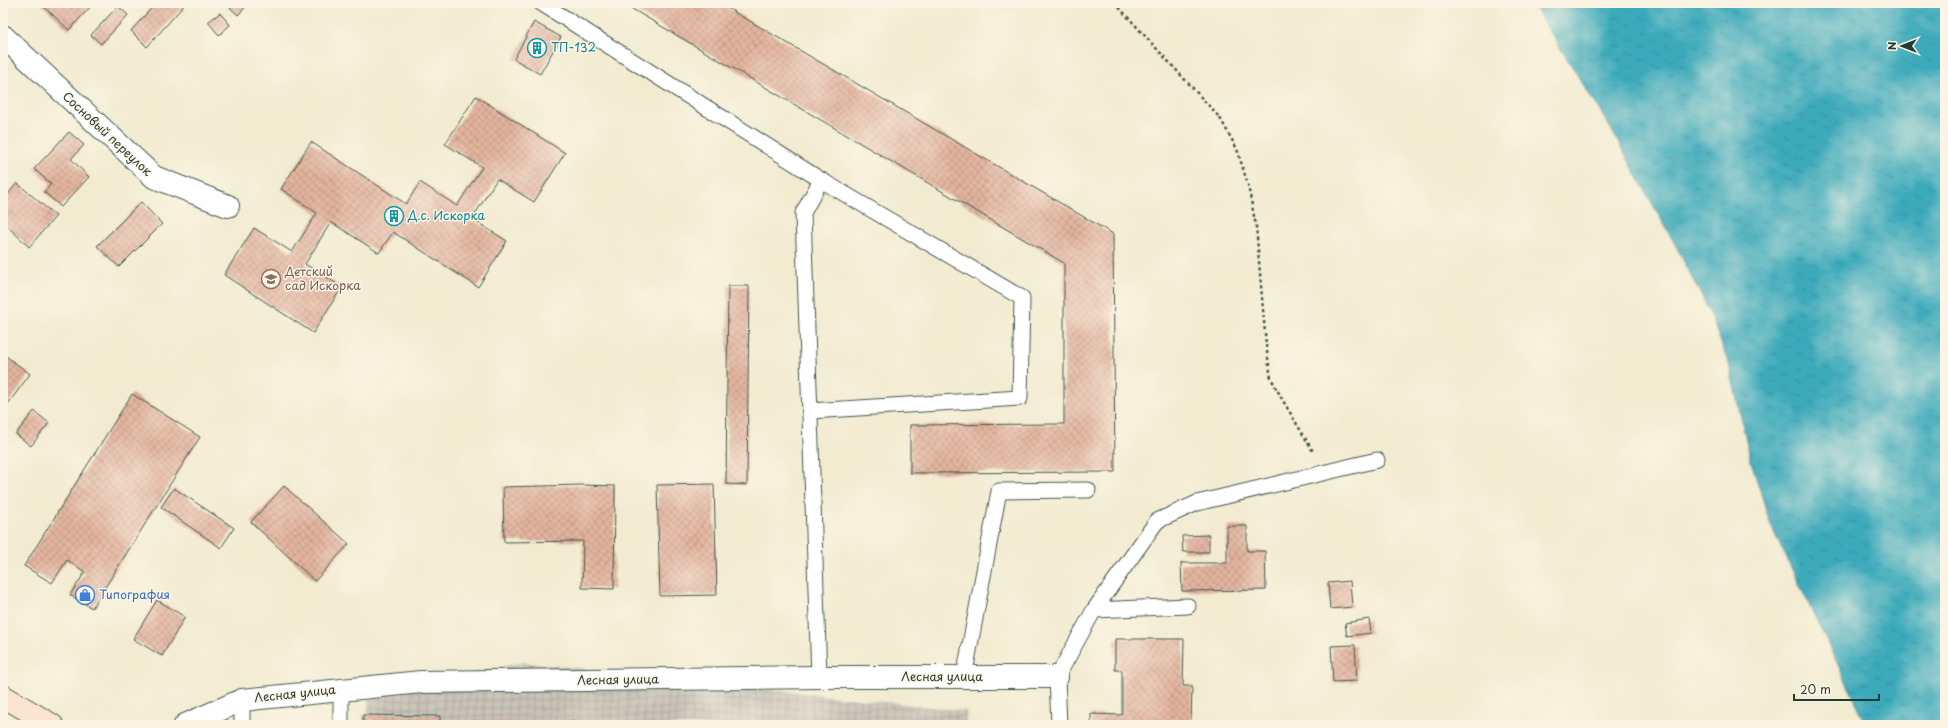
<svg xmlns="http://www.w3.org/2000/svg" width="1948" height="728" viewBox="0 0 1948 728" font-family="'Playpen Sans',sans-serif">
	<style>
		.industrial { fill: url(#industrial-grid) }
		.water { fill: url(#water-ripples); stroke: #2e7478 }
		.building { fill: url(#building-cross-hatch) }
		.lines { fill: none; stroke-linecap: round; stroke-linejoin: round }
		.service-casing { stroke: #3f574b; stroke-width: 17 }
		.minor-casing { stroke: #3f574b; stroke-width: 24 }
		.secondary-casing { stroke: #3f574b; stroke-width: 24 }
		.path { stroke: #3f574b; stroke-width: 2.5; stroke-dasharray: 3 3; stroke-linecap: butt }
		.service { stroke: #fff; stroke-width: 15 }
		.minor { stroke: #fff; stroke-width: 22 }
		.secondary { stroke: #fce5cf; stroke-width: 22 }
		.labels { text-anchor: middle; stroke-width: 3; stroke-linejoin: round; paint-order: stroke }
		.culture-label { font-size: 12px; fill: #0d838f; stroke: #fcf5e5; text-anchor: start }
		.street-label { font-size: 12px; fill: #1f3d34; stroke: #fcf5e5 }
		.education-label { font-size: 12px; fill: #785e54; stroke: #fcf5e5; text-anchor: start }
		.shop-label { font-size: 12px; fill: #366cbe; stroke: #fcf5e5; text-anchor: start }
	</style>
	<defs>
		<pattern id="industrial-grid" width="8" height="8" patternUnits="userSpaceOnUse"><rect width="8" height="8" fill="#c9c3b8"/><path d="M0 4h8M4 0v8" fill="none" stroke="#aca89f"/></pattern>
		<pattern id="water-ripples" width="26" height="14" patternUnits="userSpaceOnUse"><rect width="26" height="14" fill="#3caabb"/><path d="M2 4q2-2 4 0t4 0M15 11q2-2 4 0t4 0" fill="none" stroke="#328c99"/></pattern>
		<pattern id="building-cross-hatch" width="8" height="8" patternUnits="userSpaceOnUse"><rect width="8" height="8" fill="#e4b59f"/><path d="M0 0l8 8M0 8l8-8" fill="none" stroke="#b89482"/></pattern>
	</defs>
	<rect width="100%" height="100%" fill="#fcf5e5"/>
	<filter id="ink" filterUnits="userSpaceOnUse"><feTurbulence type="fractalNoise" baseFrequency=".025" numOctaves="2"/><feDisplacementMap in="SourceGraphic" scale="8" xChannelSelector="R" yChannelSelector="G"/><feConvolveMatrix kernelMatrix="1 2 1 2 8 2 1 2 1" color-interpolation-filters="sRGB"/></filter>
	<filter id="wash" filterUnits="userSpaceOnUse"><feTurbulence type="fractalNoise" baseFrequency=".012" numOctaves="4" result="noise"/><feDisplacementMap in="SourceGraphic" scale="16" xChannelSelector="R" yChannelSelector="G"/><feGaussianBlur stdDeviation="0.9" result="paint"/><feColorMatrix in="noise" values="0 0 0 0 0 0 0 0 0 0 0 0 0 0 0 0 0 1.4 0 .05"/><feComposite in="paint" operator="in"/></filter>
	<g filter="url(#wash)">
		<rect width="100%" height="100%" fill="#f2ebd0"/>
		<path class="industrial" d="M522,662L967,711L965,725H367L368,698Z"/>
		<path class="water" d="M1532,3H1945V725H1867L1771,526L1750,458L1729,364L1708,309L1676,246L1608,124Z"/>
		<g id="blocks">
			<g class="building">
				<path d="M40,3H94L69,30Z"/>
				<path d="M156,3H186L147,47L131,31Z"/>
				<path d="M225,3H249L238,15Z"/>
				<path d="M622,3H719L1113,234L1115,472L910,473V425L1064,424V263Z"/>
				<path d="M118,6L128,15L101,44L91,35Z"/>
				<path d="M220,13L230,25L219,35L208,22Z"/>
				<path d="M534,22L561,37L540,74L514,59Z"/>
				<path d="M476,96L565,153L534,202L497,179L472,219L507,241L478,287L393,232L379,253L331,222L305,264L342,287L313,333L224,275L254,228L292,252L317,213L281,189L311,142L406,204L420,182L457,206L482,167L445,144Z"/>
				<path d="M69,132L84,145L71,159L89,177L61,207L44,192L51,184L34,169Z"/>
				<path d="M17,183L56,216L29,247L3,222V201Z"/>
				<path d="M141,202L162,224L119,267L97,246Z"/>
				<path d="M728,286H749L747,485L726,484Z"/>
				<path d="M3,354L30,374L5,408L3,406Z"/>
				<path d="M132,394L200,437L92,608L70,595L85,572L67,560L52,583L24,566Z"/>
				<path d="M34,411L49,423L31,446L16,434Z"/>
				<path d="M714,484L717,595L660,596L657,485Z"/>
				<path d="M582,485L615,486L614,589L582,588L583,541L504,542L503,487Z"/>
				<path d="M284,486L349,544L315,581L251,522Z"/>
				<path d="M174,488L234,528L221,548L161,507Z"/>
				<path d="M1227,526H1247V551H1265L1266,590L1182,591L1181,563H1227Z"/>
				<path d="M1209,535V552H1183L1182,536Z"/>
				<path d="M1350,581L1352,607L1330,609L1328,583Z"/>
				<path d="M157,600L185,617L162,656L133,639Z"/>
				<path d="M1369,619L1371,633L1347,636L1345,623Z"/>
				<path d="M1115,639H1184L1183,686H1192L1191,725H1091V714L1122,715V670H1115Z"/>
				<path d="M1355,645L1357,681L1333,682L1331,646Z"/>
				<path d="M363,715L440,716V725H363Z"/>
				<path d="M450,721L582,722V725H450Z"/>
			</g>
		</g>
	</g>
	<g filter="url(#ink)">
		<use href="#blocks" fill-opacity="0" stroke="#3f574b" stroke-width="1"/>
		<g class="lines">
			<defs>
				<g id="service">
					<path d="M541,3L821,180L1022,298L1020,398L810,411"/>
					<path d="M1188,606L1094,610L1157,521L1197,503L1377,460"/>
					<path d="M819,677L803,213L821,180"/>
					<path d="M964,677L999,491L1088,490"/>
					<path d="M242,700V725"/>
					<path d="M341,725V689"/>
					<path d="M1059,725L1057,677L1094,610"/>
				</g>
				<g id="minor">
					<path d="M3,36L154,177L228,206"/>
					<path d="M185,725L242,700L421,682L819,677H1057"/>
				</g>
				<path id="secondary" d="M3,696L52,725"/>
			</defs>
			<use href="#service" class="service-casing"/>
			<use href="#minor" class="minor-casing"/>
			<use href="#secondary" class="secondary-casing"/>
			<path class="path" d="M1115,3L1220,118L1237,149L1248,185L1256,226L1266,345L1271,378L1282,399L1314,453"/>
			<use href="#service" class="service"/>
			<use href="#minor" class="minor"/>
			<use href="#secondary" class="secondary"/>
		</g>
	</g>
	<defs>
		<symbol id="building-ring" viewBox="-11 -11 22 22"><circle r="9.5" fill="#fcf5e5" stroke="#0f9aa8" stroke-width="1.5"/><path d="M-4-6H4V6H1V3H-1V6H-4ZM-2.5-4.3h1.7v1.8h-1.7ZM.8-4.3h1.7v1.8H.8ZM-2.5-1h1.7V.8h-1.7ZM.8-1h1.7V.8H.8Z" fill="#0f9aa8"/></symbol>
		<symbol id="school-ring" viewBox="-11 -11 22 22"><circle r="9.5" fill="#fcf5e5" stroke="#8d6e63" stroke-width="1.5"/><path d="M0-5L7-2L0 1L-7-2ZM-4 1L0 2.5L4 1V4Q0 6-4 4Z" fill="#8d6e63"/></symbol>
		<symbol id="shop-ring" viewBox="-11 -11 22 22"><circle r="9.5" fill="#fcf5e5" stroke="#3f7fe0" stroke-width="1.5"/><path d="M-5-2.5h2.3a2.7 3.5 0 0 1 5.4 0H5L5.5 6h-11ZM-1.5-2.5h3a1.5 2.3 0 0 0-3 0Z" fill="#3f7fe0"/></symbol>
	</defs>
	<g fill-rule="evenodd">
		<use href="#building-ring" x="526" y="37" width="22" height="22"/>
		<use href="#building-ring" x="383" y="205" width="22" height="22"/>
		<use href="#school-ring" x="260" y="268" width="22" height="22"/>
		<use href="#shop-ring" x="74" y="584" width="22" height="22"/>
	</g>
	<g class="labels">
		<g class="culture-label">
			<text x="551" y="52">ТП-132</text>
			<text x="408" y="220">Д.с. Искорка</text>
		</g>
		<g class="street-label">
			<text transform="translate(107 134) rotate(43)" y="4">Сосновый переулок</text>
			<text x="942" y="681">Лесная улица</text>
			<text transform="translate(618 680) rotate(-1)" y="4">Лесная улица</text>
			<text transform="translate(295 694) rotate(-6)" y="4">Лесная улица</text>
		</g>
		<g class="education-label">
			<text x="285" y="276">Детский<tspan x="285" dy="14">сад Искорка</tspan></text>
		</g>
		<g class="shop-label">
			<text x="99" y="599">Типография</text>
		</g>
	</g>
	<rect width="1948" height="728" fill="none" stroke="#fcf5e5" stroke-width="16"/>
	<g transform="translate(1902 46) rotate(270)" stroke="#fcf5e5" stroke-width="3" paint-order="stroke">
	<path d="M0-3L7 15L0 10L-7 15Z" fill="#1f3d34"/>
	<text y="-6" font-size="11" font-weight="bold" text-anchor="middle" fill="#1f3d34">N</text>
	</g>
	<path d="M1794 694v6h85v-6" fill="none" stroke="#1f3d34" stroke-width="2"/>
	<text x="1800" y="694" font-size="12" fill="#1f3d34" stroke="#fcf5e5" stroke-width="3" paint-order="stroke">20 m</text>
</svg>
